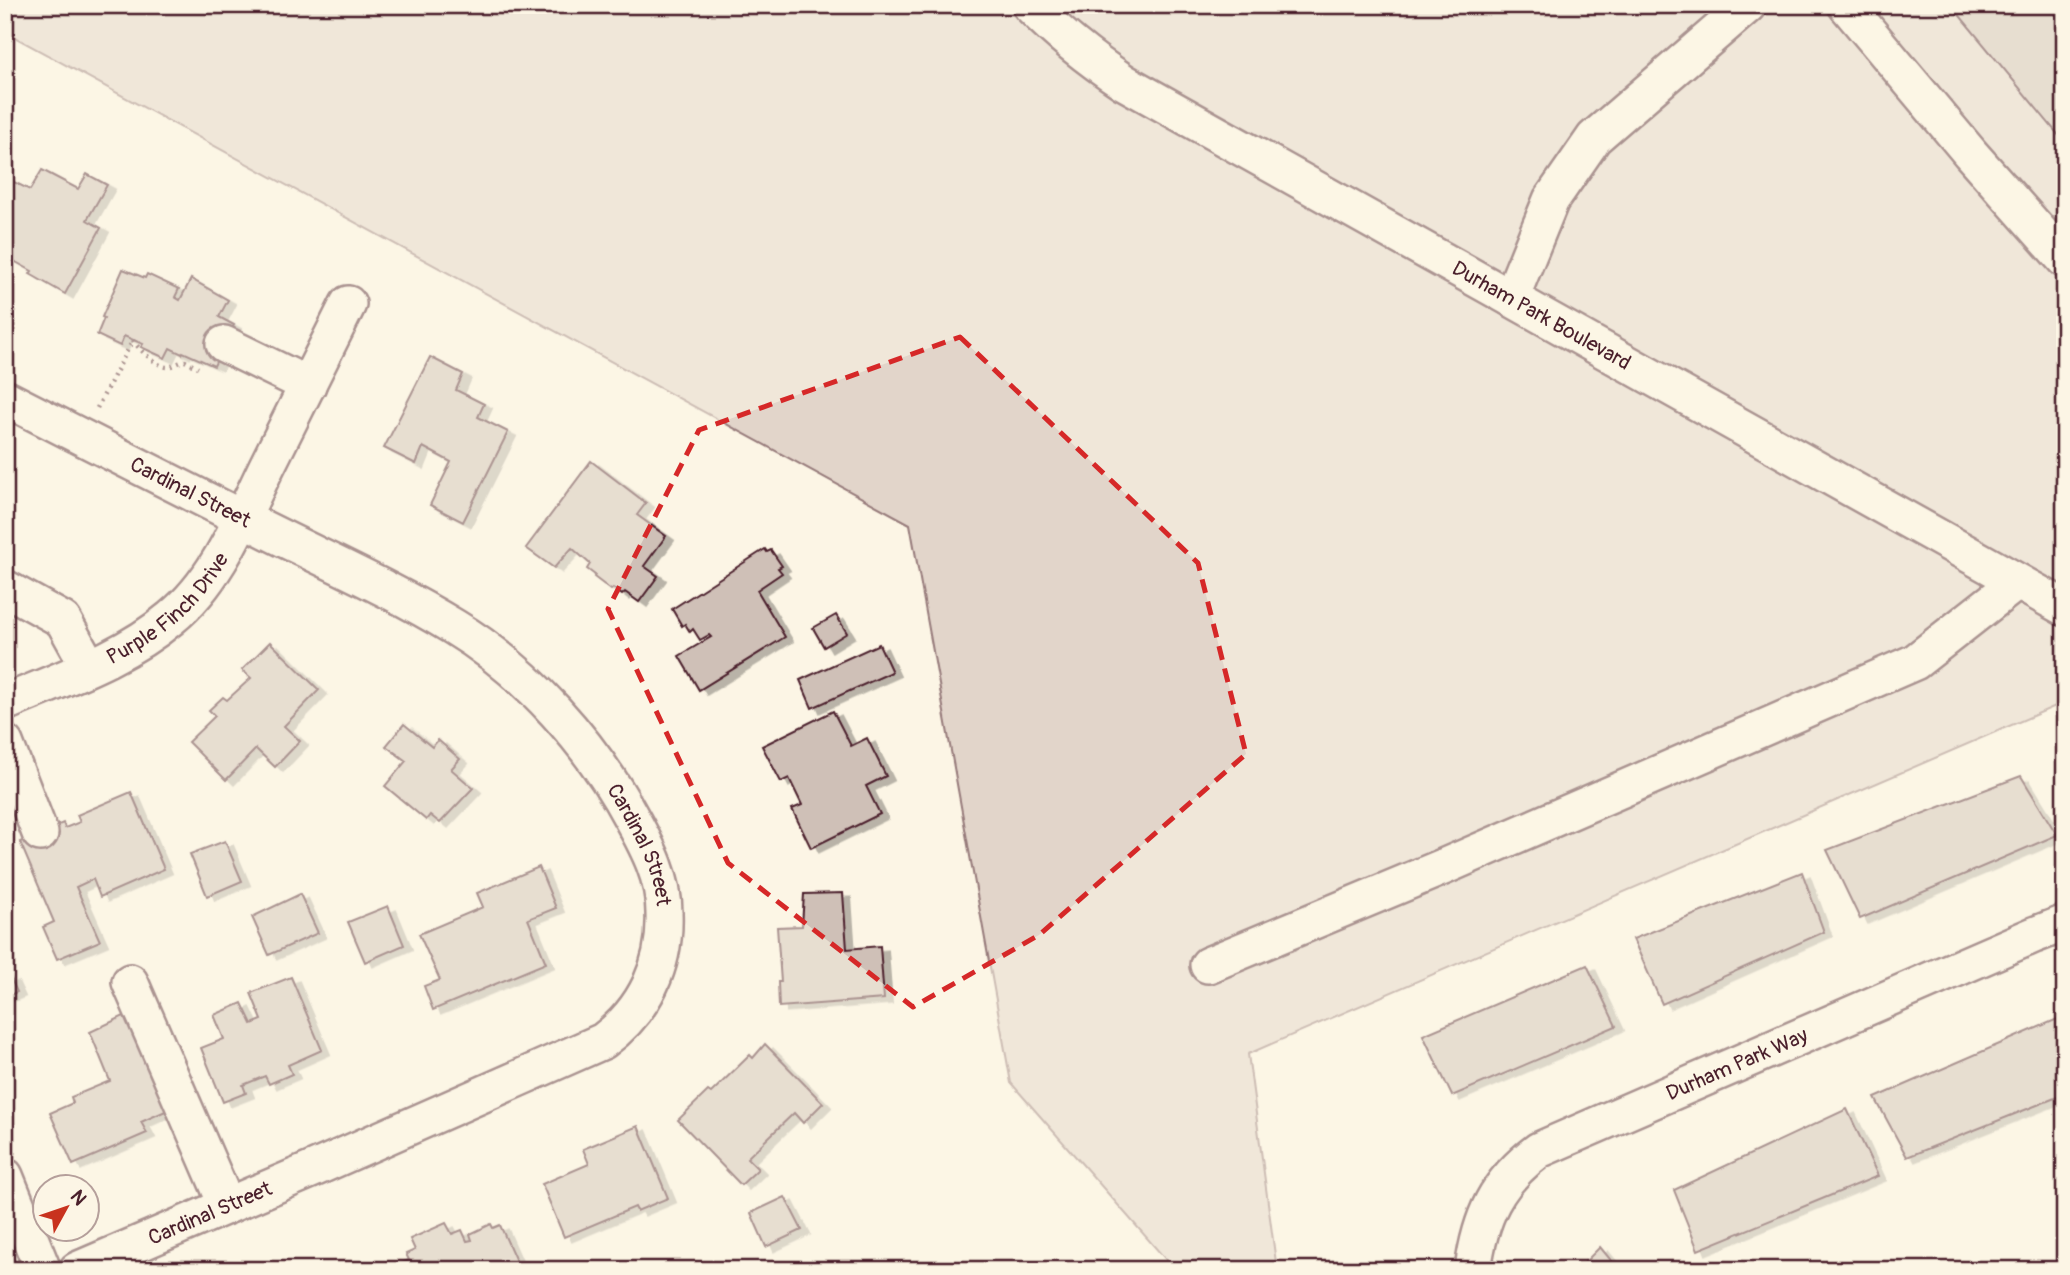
<svg xmlns="http://www.w3.org/2000/svg" width="2070" height="1275" viewBox="0 0 2070 1275" font-family="Pangolin,sans-serif">
	<style>
		.green { fill: #e2d5ca; stroke: #967a7a; stroke-width: 2 }
		.building { fill: #cfc0b7; stroke: #4a1f2b; stroke-width: 2; filter: url(#shadow) }
		.lines { fill: none; stroke-linecap: round; stroke-linejoin: round }
		.minor-casing { stroke: #4a1f2b; stroke-width: 40 }
		.path { stroke: #4a1f2b; stroke-width: 4.5; stroke-dasharray: 2 5; stroke-linecap: butt }
		.minor { stroke: #fcf5e5; stroke-width: 35 }
		.marked { fill: none; stroke: #d62828; stroke-width: 5; stroke-dasharray: 14 9; stroke-linejoin: round }
		.labels { text-anchor: middle; stroke-width: 6; stroke-linejoin: round; paint-order: stroke }
		.street-label { font-size: 21px; fill: #4a1f2b; stroke: #fcf5e5 }
	</style>
	<defs>
		<filter id="shadow"><feDropShadow dx="8" dy="4.5" stdDeviation="0" flood-color="#0004"/></filter>
	</defs>
	<rect width="100%" height="100%" fill="#fcf5e5"/>
	<filter id="ink" filterUnits="userSpaceOnUse"><feTurbulence type="fractalNoise" baseFrequency=".0143" numOctaves="2"/><feDisplacementMap in="SourceGraphic" scale="14" xChannelSelector="R" yChannelSelector="G"/><feConvolveMatrix kernelMatrix="1 2 1 2 8 2 1 2 1" color-interpolation-filters="sRGB"/></filter>
	<g filter="url(#ink)">
		<path class="green" d="M5,5H2065V702L1248,1054L1277,1270H1175L1011,1083L910,524L5,32Z"/>
		<g class="building">
			<path d="M1951,5H2065V143Z"/>
			<path d="M42,170L78,189L87,174L107,185L87,220L101,228L65,294L30,274L32,271L5,256V185L8,179L30,190Z"/>
			<path d="M123,269L145,278L147,274L179,289L175,297L180,300L191,279L228,300L219,317L234,325L214,366L183,352L182,354L170,348L165,358L141,347L143,344L124,336L120,346L97,335L104,318L102,317Z"/>
			<path d="M430,357L463,374L456,390L484,404L478,417L508,432L463,522L430,505L451,462L423,447L416,464L384,448Z"/>
			<path d="M591,461L646,503L637,515L666,536L644,566L658,576L639,602L625,592L622,595L613,588L611,590L594,577L595,575L587,569L590,564L572,548L554,568L526,548Z"/>
			<path d="M765,549L767,552L771,550L782,566L778,568L782,573L757,590L785,637L699,690L679,656L711,637L709,635L700,640L693,629L690,632L685,624L682,626L672,609Z"/>
			<path d="M836,615L847,633L824,647L813,628Z"/>
			<path d="M270,642L319,690L284,726L300,741L275,767L256,749L226,780L188,742L215,716L209,710L223,697L227,700L251,678L242,670Z"/>
			<path d="M879,644L892,672L812,708L800,680Z"/>
			<path d="M833,711L851,746L867,738L886,776L866,786L880,814L811,848L792,809L802,805L789,778L781,782L762,746Z"/>
			<path d="M404,724L432,747L438,740L460,759L451,769L473,788L440,823L430,815L426,820L385,786L406,761L386,746Z"/>
			<path d="M2021,776L2057,835L1860,919L1827,850Z"/>
			<path d="M131,792L164,869L100,897L93,879L76,887L100,941L57,959L43,927L54,922L20,842L63,823L65,828L80,822L77,815Z"/>
			<path d="M225,841L242,881L207,896L190,854Z"/>
			<path d="M539,867L556,908L528,919L546,963L433,1010L424,986L440,980L419,934L483,907L477,893Z"/>
			<path d="M1802,872L1824,932L1662,1004L1633,939Z"/>
			<path d="M843,893L847,949L880,946L884,999L779,1007L778,982H781L777,927L802,926L804,894Z"/>
			<path d="M300,894L318,933L269,955L252,917Z"/>
			<path d="M388,906L404,945L365,962L348,922Z"/>
			<path d="M1587,965L1616,1026L1452,1096L1423,1035Z"/>
			<path d="M10,977L17,992L5,997V980Z"/>
			<path d="M291,977L322,1050L288,1065L292,1074L269,1084L265,1076L243,1085L246,1093L223,1102L201,1048L224,1039L214,1015L242,1003L252,1024L262,1020L251,993Z"/>
			<path d="M126,1015L170,1109L141,1122L147,1133L73,1165L50,1113L73,1103L71,1097L110,1081L90,1032Z"/>
			<path d="M2062,1017L2065,1024V1094L1907,1157L1875,1098Z"/>
			<path d="M765,1044L823,1103L803,1123L794,1113L747,1158L758,1169L741,1185L678,1120L708,1091L711,1093L750,1055L753,1058Z"/>
			<path d="M1847,1109L1878,1176L1698,1250L1674,1190Z"/>
			<path d="M638,1126L668,1198L637,1211L635,1207L564,1237L542,1184L589,1164L583,1149Z"/>
			<path d="M785,1197L802,1230L766,1247L751,1213Z"/>
			<path d="M446,1223L452,1234L462,1230L467,1241L472,1240L470,1234L491,1224L493,1228L500,1225L520,1270H390V1268L409,1260L406,1254L415,1250L410,1239Z"/>
			<path d="M1600,1247L1619,1270H1577Z"/>
		</g>
		<g class="lines">
			<defs>
				<g id="minor">
					<path id="s1" d="M1030,5C1059,35 1091,60 1124,82L2065,608"/>
					<path d="M1846,5L1970,153L2065,260"/>
					<path d="M1511,298L1551,200L1594,138L1748,5"/>
					<path d="M224,344L308,385"/>
					<path id="s2" d="M5,398C93,443 181,488 270,532C332,563 395,591 454,627C527,671 592,744 632,819C648,848 664,878 664,913C666,965 645,1010 603,1041L311,1170L77,1270"/>
					<path d="M5,588L63,620L89,667"/>
					<path id="s3" d="M5,703C61,679 124,658 171,618C218,580 241,519 267,466C294,412 321,358 348,304"/>
					<path d="M5,743L40,833"/>
					<path d="M1208,965L1443,867L1915,662L2017,582"/>
					<path d="M130,982L227,1206"/>
					<path d="M5,1176L43,1270"/>
					<path id="s4" d="M1473,1270C1480,1217 1496,1182 1539,1150L2034,935L2065,923"/>
				</g>
			</defs>
			<use href="#minor" class="minor-casing"/>
			<path class="path" d="M97,408L133,340C137,348 159,368 168,367C174,366 179,362 185,361L198,368"/>
			<use href="#minor" class="minor"/>
		</g>
	</g>
	<path d="M0 0H2070V1275H0ZM960,337L1198,563L1246,754L1039,935L913,1007L728,863L608,609L699,430Z" fill="#fcf5e5" fill-opacity=".55" fill-rule="evenodd"/>
	<path class="marked" d="M960,337L1198,563L1246,754L1039,935L913,1007L728,863L608,609L699,430Z"/>
	<g class="labels">
		<g class="street-label">
			<text dy="7" stroke="none"><textPath href="#s1" startOffset="600">Durham Park Boulevard</textPath></text>
			<text dy="7" stroke="none"><textPath href="#s2" startOffset="208">Cardinal Street</textPath></text>
			<text dy="7" stroke="none"><textPath href="#s3" startOffset="191">Purple Finch Drive</textPath></text>
			<text dy="7" stroke="none"><textPath href="#s2" startOffset="796">Cardinal Street</textPath></text>
			<text dy="7" stroke="none"><textPath href="#s4" startOffset="357">Durham Park Way</textPath></text>
			<text transform="translate(210 1213) rotate(-23)" y="7">Cardinal Street</text>
		</g>
	</g>
	<rect width="2070" height="1275" fill="none" stroke="#fcf5e5" stroke-width="28"/>
	<rect x="14" y="14" width="2042" height="1247" fill="none" stroke="#4a1f2b" stroke-width="2.5" filter="url(#ink)"/>
	<g transform="translate(66 1208) rotate(50)"><circle r="33" fill="#fcf5e5" stroke="#b59f9b" stroke-width="2"/>
	<path d="M0-5L12 26L0 18L-12 26Z" fill="#c8321e"/>
	<text y="-10" font-size="19" font-weight="bold" text-anchor="middle" fill="#4a1f2b">N</text>
	</g>
</svg>
